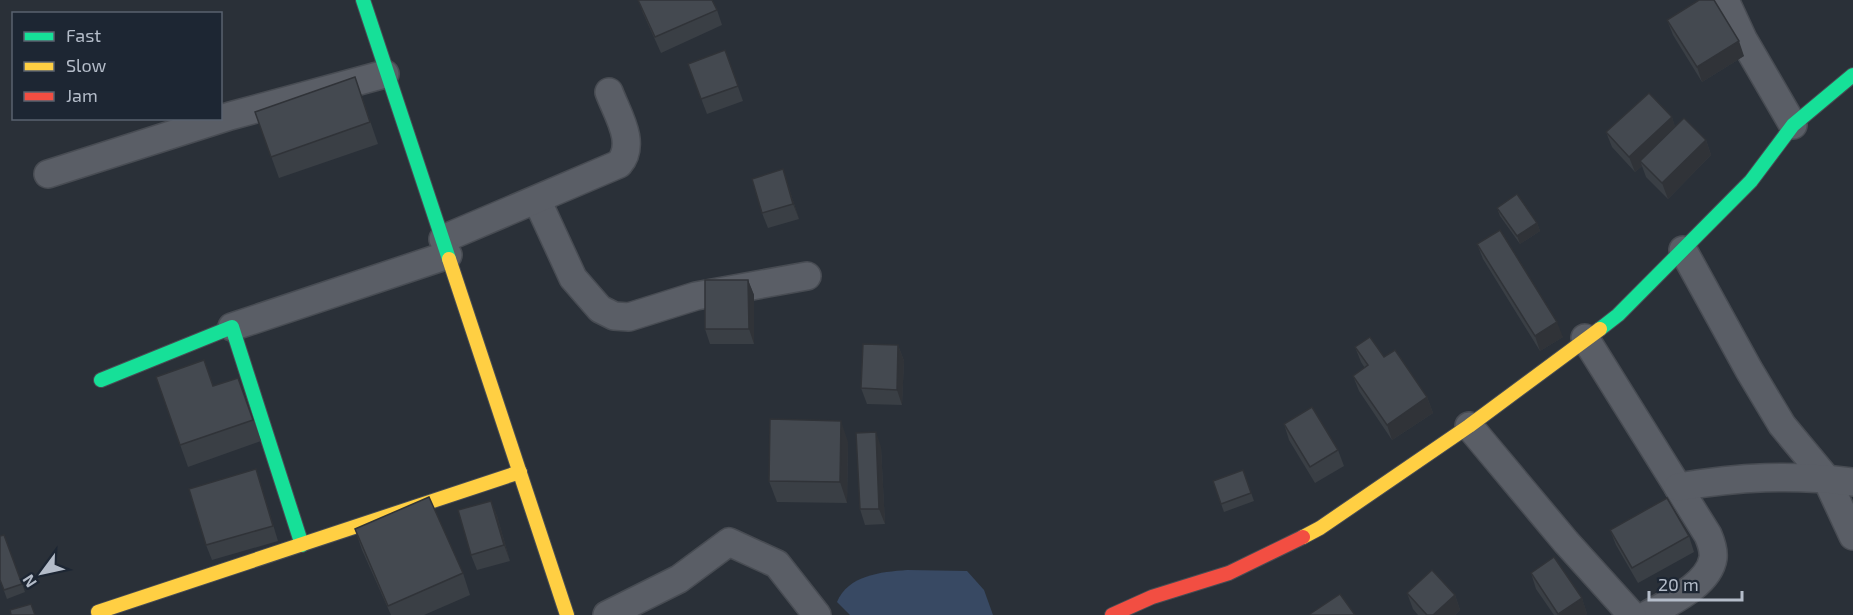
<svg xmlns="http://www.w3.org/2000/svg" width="1853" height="615" viewBox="0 0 1853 615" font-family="'Exo 2',sans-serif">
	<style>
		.water { fill: #384963 }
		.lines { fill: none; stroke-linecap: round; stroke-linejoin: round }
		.street-casing { stroke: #484c53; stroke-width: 30 }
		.fast-casing { stroke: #484c53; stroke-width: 16 }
		.slow-casing { stroke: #484c53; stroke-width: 16 }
		.jam-casing { stroke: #484c53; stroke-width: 16 }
		.street { stroke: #5a5e66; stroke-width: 27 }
		.fast { stroke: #16e098; stroke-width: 14 }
		.slow { stroke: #ffcf43; stroke-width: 14 }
		.jam { stroke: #f24e42; stroke-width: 14 }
		.wall { fill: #3a3f45 }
		.shaded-wall { fill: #303338 }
		.building { fill: #444950; stroke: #303338; stroke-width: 1.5 }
	</style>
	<rect width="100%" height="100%" fill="#2a3038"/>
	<path class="water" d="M907,570L967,571L984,590L993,615H850L837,602C848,575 881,572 907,570Z"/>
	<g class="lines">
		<defs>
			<g id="street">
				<path d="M1725,0L1743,39L1793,125"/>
				<path d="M48,174L230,116L385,74"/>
				<path d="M537,200L573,278L600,309L614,316L629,317L696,296L807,276"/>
				<path d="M443,239L619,164C637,143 617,114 609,92"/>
				<path d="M1683,250L1749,370L1782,425L1826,478L1853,536"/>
				<path d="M232,327L448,255"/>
				<path d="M1585,338L1708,535C1711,542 1714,550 1713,558C1709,585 1668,603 1647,615"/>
				<path d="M1469,426L1566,542L1632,615"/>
				<path d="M1678,487C1739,477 1791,474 1853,482"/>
				<path d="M607,615L679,579L729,542L777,564L817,615"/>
			</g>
			<g id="fast">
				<path d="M363,0L449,259"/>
				<path d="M1600,329L1618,315L1751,181L1793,125L1853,75"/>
				<path d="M101,380L232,327L302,545"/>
			</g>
			<g id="slow">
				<path d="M449,259L567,615"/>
				<path d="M1303,537L1320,528L1469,426L1600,329"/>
				<path d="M98,612L520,472"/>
			</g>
			<path id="jam" d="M1112,615L1152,597L1229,573L1303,537"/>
		</defs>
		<use href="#street" class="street-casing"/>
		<use href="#fast" class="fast-casing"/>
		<use href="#slow" class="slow-casing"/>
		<use href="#jam" class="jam-casing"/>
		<use href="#street" class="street"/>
		<use href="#fast" class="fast"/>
		<use href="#slow" class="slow"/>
		<use href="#jam" class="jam"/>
	</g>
	<g class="wall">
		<path d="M638,0L717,10L722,25L661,53L643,13Z"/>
		<path d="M1667,20L1744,56L1702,82L1673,35Z"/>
		<path d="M725,50L743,101L707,114L688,64Z"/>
		<path d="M355,77L378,144L279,178L255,112Z"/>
		<path d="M1672,117L1675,127L1706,140L1711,155L1668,199L1646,177L1642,166L1635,172L1612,147L1606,132Z"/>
		<path d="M788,185L799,219L768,228L762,213Z"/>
		<path d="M1497,208L1537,223L1540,231L1520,244L1500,216Z"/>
		<path d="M1477,244L1563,337L1540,351L1483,259Z"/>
		<path d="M748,280L754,295V344H710L705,329Z"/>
		<path d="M898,345L904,361L902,405L867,404L861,388Z"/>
		<path d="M1355,347L1384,357L1427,397L1433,413L1392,440L1359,391L1353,376L1365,368L1361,362Z"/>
		<path d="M156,377L213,386L238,378L261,441L188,467Z"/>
		<path d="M1284,424L1338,450L1344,466L1315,483L1289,440Z"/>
		<path d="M848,442L847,503L777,502L769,481Z"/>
		<path d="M881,447L885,524L865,525L860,509Z"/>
		<path d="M1243,470L1254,501L1224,512L1213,481Z"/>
		<path d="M261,485L278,541L212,560L206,545Z"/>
		<path d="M491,501L497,516L510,561L477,570L471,555Z"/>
		<path d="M355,529L463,573L470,595L424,615H391L362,550Z"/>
		<path d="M1610,530L1689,536L1694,552L1638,583L1616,545Z"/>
		<path d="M4,535L25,592L7,599L0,580Z"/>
		<path d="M1531,573L1582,598L1587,614L1585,615H1554L1536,589Z"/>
		<path d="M1407,593L1455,595L1460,610L1455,615H1418L1413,609Z"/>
	</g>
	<g class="shaded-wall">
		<path d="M1739,41L1744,56L1702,82L1697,67Z"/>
		<path d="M1672,117L1677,133L1640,161L1642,166L1635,172L1629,157Z"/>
		<path d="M1706,140L1711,155L1668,199L1662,183Z"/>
		<path d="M783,169L788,185L799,219L793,204Z"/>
		<path d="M1537,223L1540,231L1520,244L1517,236Z"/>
		<path d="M748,280L754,295V344L749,329Z"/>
		<path d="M1557,322L1563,337L1540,351L1535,336Z"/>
		<path d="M898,345L904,361L902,405L897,390Z"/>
		<path d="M1427,397L1433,413L1392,440L1387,425Z"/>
		<path d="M841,421L848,442L847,503L840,482Z"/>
		<path d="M876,432L881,447L885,524L879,509Z"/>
		<path d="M491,501L497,516L510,561L504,545Z"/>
		<path d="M1455,595L1460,610L1455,615H1433Z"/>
		<path d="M1582,598L1587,614L1585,615H1558Z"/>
	</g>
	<g class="building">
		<path d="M638,0H712L717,10L655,37Z"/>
		<path d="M1699,0H1714L1739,41L1697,67L1667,20Z"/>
		<path d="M725,50L738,86L701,99L688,64Z"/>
		<path d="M355,77L370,122L271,157L255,112Z"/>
		<path d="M1649,93L1672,117L1629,157L1606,132Z"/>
		<path d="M1684,118L1706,140L1662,183L1640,161Z"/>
		<path d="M783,169L793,204L762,213L752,179Z"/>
		<path d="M1517,194L1537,223L1517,236L1497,208Z"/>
		<path d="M1500,230L1557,322L1535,336L1477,244Z"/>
		<path d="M705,280H748L749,329H705Z"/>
		<path d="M1370,337L1384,357L1395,350L1427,397L1387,425L1353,376L1368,365L1355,347Z"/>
		<path d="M863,344L898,345L897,390L861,388Z"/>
		<path d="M204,360L213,386L238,378L253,420L180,445L156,377Z"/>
		<path d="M1312,407L1338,450L1310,467L1284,424Z"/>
		<path d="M770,419L841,421L840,482L769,481Z"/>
		<path d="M876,432L879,509H860L856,433Z"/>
		<path d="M256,469L273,526L206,545L189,489Z"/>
		<path d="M1243,470L1251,493L1221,504L1213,481Z"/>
		<path d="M429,497L463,573L388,606L355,529Z"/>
		<path d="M1667,498L1689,536L1632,568L1610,530Z"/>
		<path d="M491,501L504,545L471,555L458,510Z"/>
		<path d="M4,535L22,584L4,590L0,580V536Z"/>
		<path d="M1554,557L1582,598L1558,614L1531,573Z"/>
		<path d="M1432,570L1455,595L1433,615H1427L1407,593Z"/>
		<path d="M1340,594L1355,615H1311L1310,614Z"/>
		<path d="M31,604L35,615H11L10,610Z"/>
	</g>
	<rect x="12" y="12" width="210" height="108" fill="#1d2633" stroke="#59626f" stroke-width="1.5"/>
	<rect x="24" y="32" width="30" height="9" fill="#16e098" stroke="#59626f" stroke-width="1.5"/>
	<text x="66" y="42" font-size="18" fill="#b4bcc9">Fast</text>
	<rect x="24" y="62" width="30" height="9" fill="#ffcf43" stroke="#59626f" stroke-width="1.5"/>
	<text x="66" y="72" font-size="18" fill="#b4bcc9">Slow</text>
	<rect x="24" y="92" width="30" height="9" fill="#f24e42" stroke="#59626f" stroke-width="1.5"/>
	<text x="66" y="102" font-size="18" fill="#b4bcc9">Jam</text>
	<g transform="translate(42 573) rotate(237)" stroke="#1d2633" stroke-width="4.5" paint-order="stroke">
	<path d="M0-4.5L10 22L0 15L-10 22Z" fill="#b4bcc9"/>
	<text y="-9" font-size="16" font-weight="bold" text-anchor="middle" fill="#b4bcc9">N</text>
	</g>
	<path d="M1649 591v9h93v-9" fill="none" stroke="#b4bcc9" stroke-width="3"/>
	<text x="1658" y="591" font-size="18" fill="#b4bcc9" stroke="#1d2633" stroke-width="4.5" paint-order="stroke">20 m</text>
</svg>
